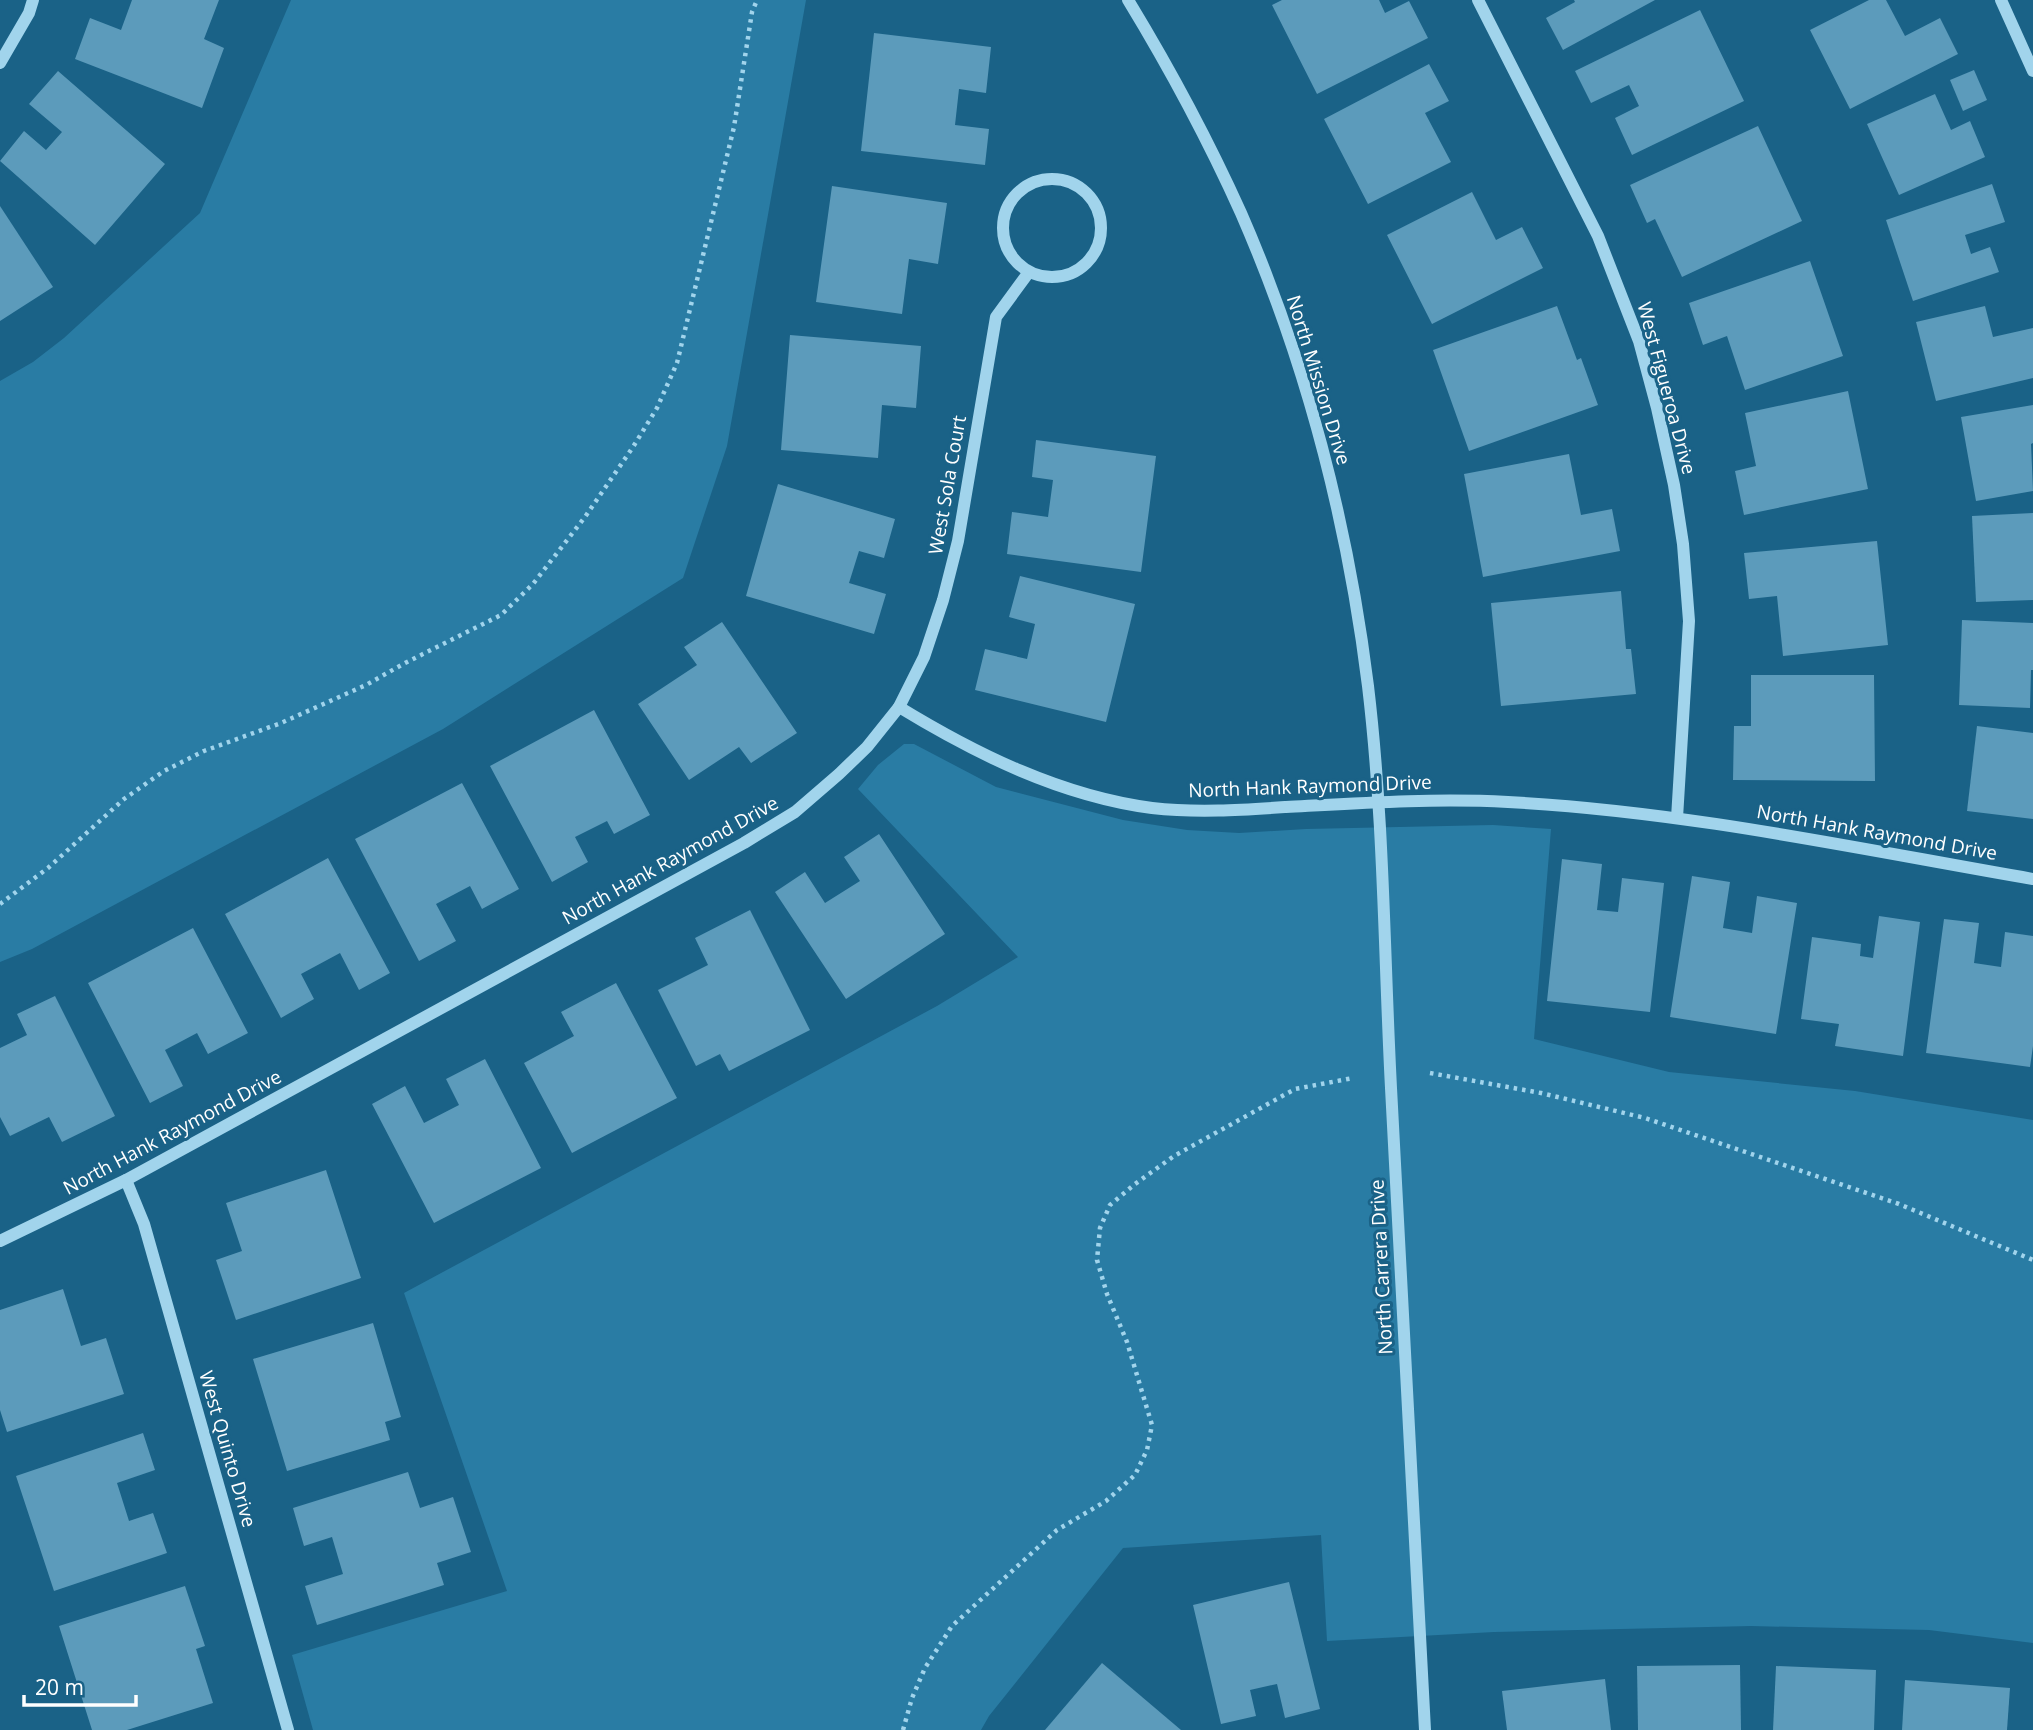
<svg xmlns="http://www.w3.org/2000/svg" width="2033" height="1730" viewBox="0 0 2033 1730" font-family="'Open Sans',sans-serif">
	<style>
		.green { fill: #297ca4 }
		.building { fill: #5c9bbb }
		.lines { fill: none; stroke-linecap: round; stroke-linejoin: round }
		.path { stroke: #a1d4ec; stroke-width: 4.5; stroke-dasharray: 3.5 5; stroke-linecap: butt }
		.minor { stroke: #a1d4ec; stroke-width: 12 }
		.labels { text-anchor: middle; stroke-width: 6; stroke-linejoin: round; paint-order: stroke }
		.street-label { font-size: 19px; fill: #fff; stroke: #1a6287 }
	</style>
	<rect width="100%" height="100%" fill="#1a6287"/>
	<g class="green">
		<path d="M291,0H806L727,446L683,578L443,729L32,949L0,962V381L33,362L64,338L200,213Z"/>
		<path d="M904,744H914L996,787L1123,820L1187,830L1239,833L1306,829L1493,825L1551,829L1534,1039L1669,1072L1855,1091L2033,1120V1643L1929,1630L1751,1626L1494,1632L1327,1641L1321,1535L1123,1548L989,1716L981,1730H313L292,1655L507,1591L404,1293L937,1006L1018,957L858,789L878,765Z"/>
	</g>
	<g class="building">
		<path d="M132,0H219L204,39L224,48L202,108L75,59L90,18L121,30Z"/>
		<path d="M1282,0H1379L1385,13L1409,1L1428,38L1317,94L1272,5Z"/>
		<path d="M1574,0H1655L1563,50L1546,18L1575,2Z"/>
		<path d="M1869,0H1886L1905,36L1940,18L1958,54L1850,109L1810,30Z"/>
		<path d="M1700,10L1744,101L1632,155L1615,118L1639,106L1629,85L1591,103L1575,71Z"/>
		<path d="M874,33L991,47L986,93L959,89L955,125L989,129L985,165L861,151Z"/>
		<path d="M1429,64L1449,101L1425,113L1451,162L1368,204L1324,119Z"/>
		<path d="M1974,70L1987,100L1963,111L1950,80Z"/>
		<path d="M58,71L165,164L95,245L0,161L24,131L46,150L62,132L29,104Z"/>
		<path d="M1935,94L1951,130L1970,121L1985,157L1899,195L1867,124Z"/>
		<path d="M1758,126L1802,221L1682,277L1655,219L1647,223L1630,185Z"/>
		<path d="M1992,184L2005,222L1965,235L1971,254L1990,247L1999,272L1913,301L1886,220Z"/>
		<path d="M832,186L947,203L938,264L909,259L902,314L816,302Z"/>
		<path d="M1472,192L1496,240L1522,227L1543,268L1432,324L1387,235Z"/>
		<path d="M0,206L53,287L0,321Z"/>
		<path d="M1810,261L1843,356L1745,390L1727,336L1703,345L1689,303Z"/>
		<path d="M1557,306L1577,360L1581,358L1598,405L1469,451L1433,350Z"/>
		<path d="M1985,306L1993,337L2033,328V378L1936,401L1916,322Z"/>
		<path d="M790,335L921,346L916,408L882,405L878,458L781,450Z"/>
		<path d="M1848,391L1868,489L1744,515L1735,471L1756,466L1745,413Z"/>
		<path d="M2033,405V443L2031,444L2033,491L1976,501L1961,417Z"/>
		<path d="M1036,440L1156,456L1141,572L1007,554L1012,512L1048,517L1053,480L1032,477Z"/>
		<path d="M1569,454L1581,515L1612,509L1620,551L1483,577L1464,474Z"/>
		<path d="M778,484L895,519L884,558L859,551L849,583L886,594L874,634L746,596Z"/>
		<path d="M2033,513V600L1976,602L1972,516Z"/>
		<path d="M1877,541L1888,645L1783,656L1777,596L1749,599L1744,553Z"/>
		<path d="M1020,576L1135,604L1106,722L975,690L985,649L1027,659L1035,624L1009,617Z"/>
		<path d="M1621,591L1626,649H1631L1636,694L1501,706L1491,603Z"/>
		<path d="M1962,620L2033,623V670H2031L2030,708L1959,705Z"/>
		<path d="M722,622L797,733L751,763L739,747L689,780L638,704L697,665L684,647Z"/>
		<path d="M1751,675H1874L1875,781L1733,780L1734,726H1751Z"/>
		<path d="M594,710L650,815L614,834L607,821L575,837L588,862L552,882L490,766Z"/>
		<path d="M1977,726L2033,733V819L1967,811Z"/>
		<path d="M462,783L519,889L482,909L470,886L436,904L456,941L419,961L355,839Z"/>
		<path d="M879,834L945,934L846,999L775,892L805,872L825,903L860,881L844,857Z"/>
		<path d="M328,858L390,973L359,990L340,953L301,974L314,999L281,1018L225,914Z"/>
		<path d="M1562,859L1602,864L1597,910L1618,912L1622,878L1664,883L1650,1012L1547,1001Z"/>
		<path d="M1692,876L1730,882L1723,928L1752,933L1757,896L1797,903L1776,1034L1670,1017Z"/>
		<path d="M750,910L810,1030L729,1071L720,1054L696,1066L658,990L708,965L695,938Z"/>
		<path d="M1879,916L1920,922L1903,1056L1835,1046L1839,1024L1801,1019L1812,937L1861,944L1860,956L1873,958Z"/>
		<path d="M1944,919L1979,923L1974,963L2001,967L2005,932L2033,936V1046L2030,1067L1926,1053Z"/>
		<path d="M193,928L248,1033L208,1054L197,1033L165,1050L183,1086L150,1103L88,983Z"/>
		<path d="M616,983L677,1098L572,1153L524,1063L574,1036L561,1012Z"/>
		<path d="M55,996L115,1116L62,1142L49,1117L10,1136L0,1117V1048L27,1035L17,1014Z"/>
		<path d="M485,1059L541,1168L434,1223L372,1104L405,1086L424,1123L459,1105L446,1079Z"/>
		<path d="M326,1170L361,1278L236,1320L216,1260L242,1251L226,1203Z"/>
		<path d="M63,1289L81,1346L106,1338L124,1394L7,1432L0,1410V1310Z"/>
		<path d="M373,1323L401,1417L385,1422L390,1440L287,1471L253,1359Z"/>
		<path d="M143,1433L155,1470L117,1483L129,1521L153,1513L167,1553L54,1591L16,1476Z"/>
		<path d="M408,1472L420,1508L453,1497L471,1552L437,1563L444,1585L317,1625L305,1586L343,1574L332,1537L304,1546L293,1508Z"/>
		<path d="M1289,1582L1320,1709L1285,1718L1277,1684L1250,1690L1256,1716L1221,1724L1193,1605Z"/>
		<path d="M185,1586L205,1646L196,1649L213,1703L127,1730H92L59,1626Z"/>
		<path d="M1102,1663L1181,1730H1045Z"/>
		<path d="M1740,1665L1741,1730H1638L1637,1666Z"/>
		<path d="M1776,1666L1876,1670L1874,1730H1773Z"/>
		<path d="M1605,1679L1611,1730H1507L1502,1691Z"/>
		<path d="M1905,1680L2010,1688L2007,1730H1902Z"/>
	</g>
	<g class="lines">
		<g class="path">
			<path d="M0,904L48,868L124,799L164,771L204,751L281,723L366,685L405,663L501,615L533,584L585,517L633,447L657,408L677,363L734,127L752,12L757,0"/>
			<path d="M1430,1073L1541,1093L1645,1118L1899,1204L2033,1260"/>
			<path d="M903,1730L912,1698L925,1668L952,1626L1057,1530L1106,1501L1135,1475L1147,1450L1152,1425L1127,1342L1107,1294L1097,1260L1100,1228L1110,1205L1135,1184L1174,1156L1295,1089L1353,1078"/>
		</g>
		<g class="minor">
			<path d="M1128,0C1170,69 1208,140 1241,213C1306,362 1348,525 1368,686C1384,820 1384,954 1391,1088C1402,1302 1414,1516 1425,1730"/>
			<path d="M1478,0L1598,236L1639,341L1657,408L1674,485L1683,544L1689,621L1677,818"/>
			<path d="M2001,0L2033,71"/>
			<path d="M0,63L29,13L33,0"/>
			<circle cx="1052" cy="228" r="49"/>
			<path d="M899,707C976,754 1061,796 1152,808C1197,813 1241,810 1286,807C1360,803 1434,798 1508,802C1684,811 1859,849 2033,879"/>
			<path d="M126,1180L144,1224L288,1730"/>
			<path d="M0,1241L126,1180L744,843L795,812L839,774L867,747L899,707L924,657L943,600L958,541L996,317L1029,272"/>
		</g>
	</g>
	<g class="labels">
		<g class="street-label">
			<text transform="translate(1319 380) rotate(73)" y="7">North Mission Drive</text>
			<text transform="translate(1667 388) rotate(75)" y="7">West Figueroa Drive</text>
			<text transform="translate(947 485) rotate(-80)" y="7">West Sola Court</text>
			<text transform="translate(1310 786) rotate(-2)" y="7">North Hank Raymond Drive</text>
			<text transform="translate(1877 832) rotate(10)" y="7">North Hank Raymond Drive</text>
			<text transform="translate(670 860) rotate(-29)" y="7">North Hank Raymond Drive</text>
			<text transform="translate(172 1132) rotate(-28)" y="7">North Hank Raymond Drive</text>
			<text transform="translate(1381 1267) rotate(-93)" y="7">North Carrera Drive</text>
			<text transform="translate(228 1449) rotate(74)" y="7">West Quinto Drive</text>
		</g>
	</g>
	<path d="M24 1695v10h112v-10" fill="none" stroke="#ffffff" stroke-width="3.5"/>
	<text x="35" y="1695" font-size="21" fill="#ffffff" stroke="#1a6287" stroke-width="5" paint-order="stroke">20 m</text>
</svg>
